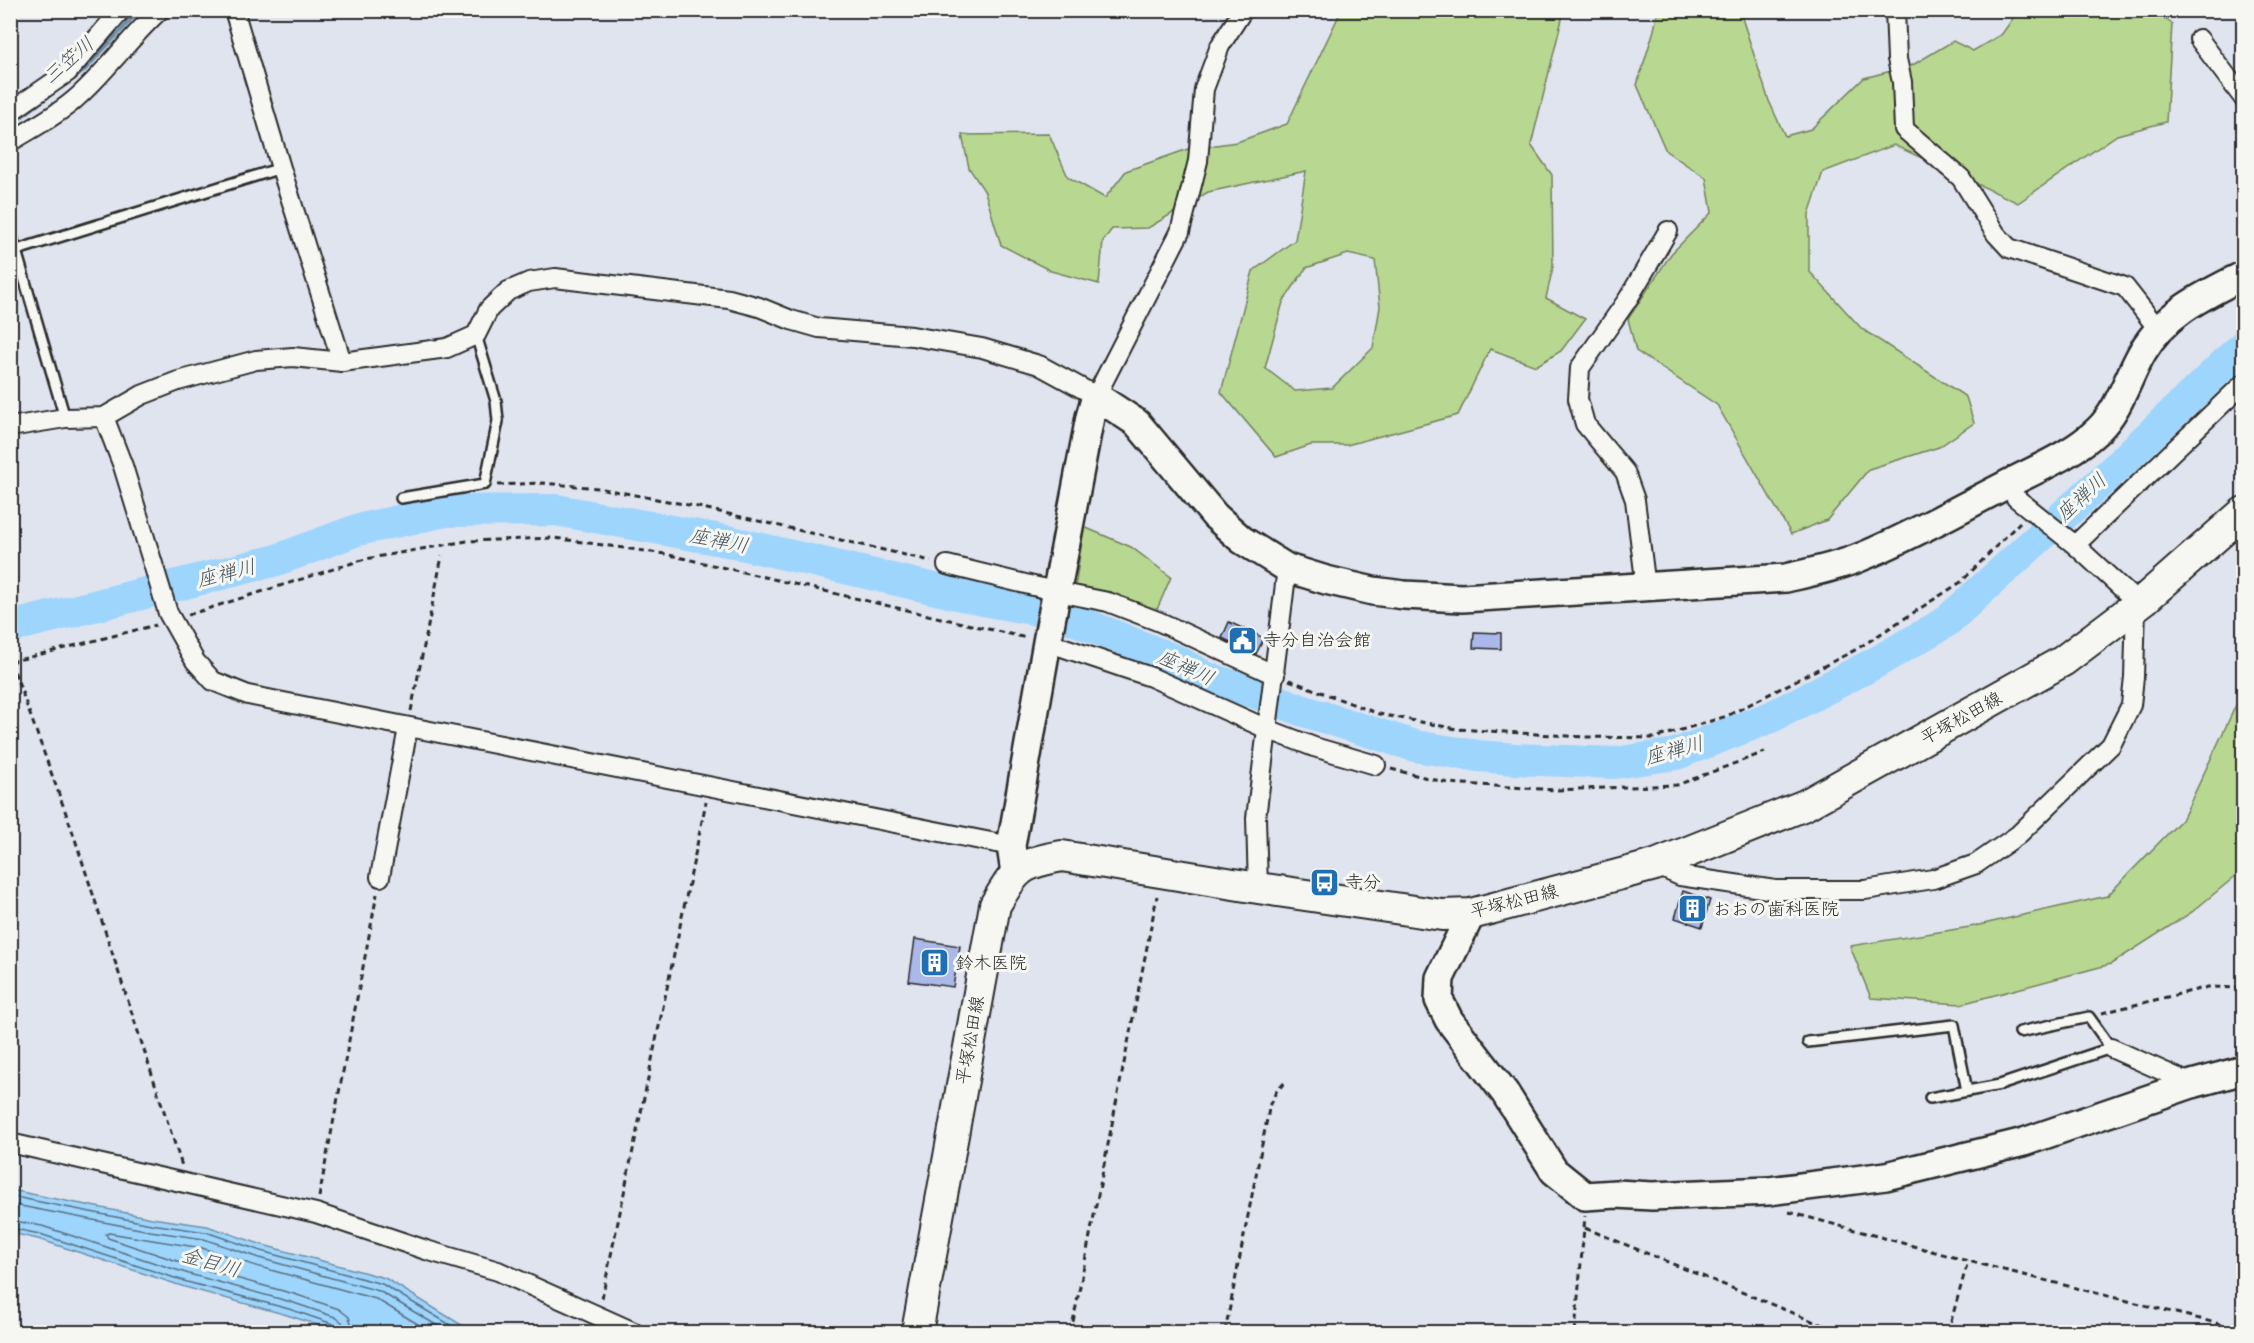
<svg xmlns="http://www.w3.org/2000/svg" width="2254" height="1343" viewBox="0 0 2254 1343" font-family="'Patrick Hand','Klee One',sans-serif">
	<style>
		.green { fill: #b8d790; stroke: #72815e; stroke-width: 1.5; fill-rule: evenodd }
		.water { fill: #9dd5fd; stroke: #6f91a9; stroke-width: 1.5 }
		.lines { fill: none; stroke-linecap: round; stroke-linejoin: round }
		.shore { stroke: #596f7f; stroke-width: 1.5 }
		.stream { stroke: #6f91a9; stroke-width: 5 }
		.river { stroke: #9dd5fd; stroke-width: 32 }
		.building { fill: #aab9e9; stroke: #2b2b2b; stroke-width: 1.5 }
		.lane-casing { stroke: #2b2b2b; stroke-width: 14 }
		.street-casing { stroke: #2b2b2b; stroke-width: 22 }
		.secondary-casing { stroke: #2b2b2b; stroke-width: 32 }
		.primary-casing { stroke: #2b2b2b; stroke-width: 34 }
		.path { stroke: #2b2b2b; stroke-width: 3; stroke-dasharray: 6 4.5; stroke-linecap: butt }
		.lane { stroke: #f6f6f2; stroke-width: 9 }
		.street { stroke: #f6f6f2; stroke-width: 18 }
		.secondary { stroke: #f6f6f2; stroke-width: 27 }
		.primary { stroke: #f6f6f2; stroke-width: 30 }
		.labels { text-anchor: middle; stroke-width: 6; stroke-linejoin: round; paint-order: stroke }
		.poi-label { font-size: 18px; fill: #2b2b2b; stroke: #f6f6f2; text-anchor: start }
		.street-label { font-size: 18px; fill: #2b2b2b; stroke: #f6f6f2 }
		.water-label { font-size: 20px; font-style: italic; fill: #485660; stroke: #f6f6f2 }
	</style>
	<rect width="100%" height="100%" fill="#dfe4ef"/>
	<filter id="ink" filterUnits="userSpaceOnUse"><feTurbulence type="fractalNoise" baseFrequency=".0167" numOctaves="2"/><feDisplacementMap in="SourceGraphic" scale="12" xChannelSelector="R" yChannelSelector="G"/><feConvolveMatrix kernelMatrix="1 2 1 2 8 2 1 2 1" color-interpolation-filters="sRGB"/></filter>
	<g filter="url(#ink)">
		<g class="green">
			<path d="M1341,11H1564L1531,145L1552,175L1553,267L1546,298L1585,319L1561,351L1536,366L1490,349L1458,415L1347,445H1311L1276,457L1221,392L1253,271L1295,240L1306,171L1208,192L1148,228L1112,229L1103,241L1099,284L1051,271L1001,245L985,192L969,168L962,135L1049,134L1068,177L1105,198L1126,171L1188,149L1237,142L1287,124ZM1348,254L1375,260L1380,307L1373,348L1332,388L1295,391L1265,368L1283,302L1306,268Z"/>
			<path d="M1658,11H1752L1742,18L1769,101L1785,136L1811,129L1864,78L1911,66L1953,41L1973,51L2002,34L2018,11H2154L2172,24L2166,122L2117,135L2018,203L1894,145L1823,172L1809,214V271L1862,329L1966,397L1974,423L1939,447L1869,469L1827,520L1791,534L1717,405L1636,351L1628,319L1671,254L1712,212L1706,178L1666,151L1637,85L1654,30Z"/>
			<path d="M1084,527L1131,547L1171,577L1155,614L1075,588Z"/>
			<path d="M2243,690V870L2192,912L2111,964L1961,1004L1871,998L1850,946L1970,927L2107,896L2183,818Z"/>
		</g>
		<path class="water" d="M11,1190L152,1218L207,1226L263,1245L385,1278L473,1332H339L287,1315L185,1287L38,1239L11,1233Z"/>
		<g class="lines">
			<g class="shore">
				<path d="M10,1196L151,1224L206,1232L261,1251L382,1284L462,1332"/>
				<path d="M10,1204L150,1231L204,1239L259,1258L379,1291L448,1332"/>
				<path d="M10,1220L42,1226L189,1274L291,1302L335,1317L342,1322L345,1332"/>
				<path d="M10,1228L40,1234L187,1282L289,1309L333,1324L337,1332"/>
				<path d="M354,1332L349,1317L339,1309L294,1294L192,1266L108,1238L106,1234L109,1233L202,1248L256,1266L376,1299L431,1332"/>
			</g>
			<g class="stream">
				<path d="M71,80L83,71L139,10"/>
				<path d="M10,125L44,99"/>
			</g>
			<path class="river" d="M10,627L277,560L357,530L445,511L556,510L732,542L983,600L1060,614L1177,661L1205,677L1256,693L1301,710L1415,746L1478,756L1516,759L1614,763L1676,754L1771,717L1875,663L1946,622L2107,476L2244,345"/>
		</g>
		<g class="building">
			<path d="M1229,622L1264,638L1256,654L1222,638Z"/>
			<path d="M1474,632L1501,633V649L1473,648Z"/>
			<path d="M1683,891L1710,900L1702,927L1675,918Z"/>
			<path d="M915,939L960,946L953,987L909,981Z"/>
		</g>
		<g class="lines">
			<defs>
				<g id="lane">
					<path d="M10,230L65,418"/>
					<path d="M17,250L281,168"/>
					<path d="M401,498L485,484L498,421L496,401L476,335"/>
					<path d="M1808,1042L1954,1025L1967,1091"/>
					<path d="M1930,1098L2000,1085L2111,1048L2089,1017L2020,1032"/>
				</g>
				<g id="street">
					<path d="M234,10L281,168L342,362"/>
					<path d="M1895,10L1897,59L1902,82L1904,129L1961,178L1996,234L2009,248L2125,287L2158,329"/>
					<path d="M2199,39L2244,99"/>
					<path d="M10,112L68,72L121,10"/>
					<path d="M10,142C31,129 54,117 73,101C105,74 129,38 160,10"/>
					<path d="M104,417L123,466L168,613L195,661L213,681L248,695L1011,846"/>
					<path d="M10,427L65,418L104,417L142,395L178,381L256,360L293,357L342,362L447,348L476,335L489,309L508,291L529,282L555,278L729,299L759,307L791,320L819,328L912,336L982,348L1039,365L1096,396L1180,232L1198,161L1204,89L1220,46L1243,10"/>
					<path d="M2075,545L2244,383"/>
					<path d="M947,565L1058,592L1108,602L1160,622L1275,675"/>
					<path d="M1646,588L1635,500L1625,472L1585,424L1578,399L1580,368L1628,299L1668,231"/>
					<path d="M1047,642L1151,677L1267,729L1314,747L1376,765"/>
					<path d="M1655,865L1680,876L1775,890H1865L1933,879L1976,864L2018,835L2111,745L2131,705L2134,677L2136,606L2128,594L2075,545L2016,498L2009,484"/>
					<path d="M380,877L408,728"/>
					<path d="M1258,888L1256,818L1287,568"/>
					<path d="M2111,1048L2192,1084"/>
					<path d="M10,1143L316,1213L426,1250L498,1271L634,1332"/>
				</g>
				<g id="secondary">
					<path d="M1015,873L1011,846L1047,642L1090,417L1096,396L1137,423L1215,516L1242,540L1287,568L1326,580L1373,591L1404,595L1462,598L1786,578C1812,572 1837,567 1861,557C1910,537 1957,510 2004,486C2036,469 2072,455 2098,430C2120,409 2128,376 2143,351C2166,312 2205,295 2244,275"/>
					<path d="M1471,914L1440,978L1439,1000L1449,1020L1505,1093L1554,1171L1585,1196L1616,1194L1652,1196L1769,1191L1886,1176L2024,1142L2192,1084L2244,1070"/>
				</g>
				<path id="primary" d="M917,1332L995,905C1017,869 1018,864 1062,856L1258,888L1442,915L1471,914L1655,865L1805,805L2063,661L2145,599L2244,512"/>
			</defs>
			<use href="#lane" class="lane-casing"/>
			<use href="#street" class="street-casing"/>
			<use href="#secondary" class="secondary-casing"/>
			<use href="#primary" class="primary-casing"/>
			<g class="path">
				<path d="M498,485L543,483L598,488L694,506L931,561"/>
				<path d="M188,615L365,559L467,541L554,538L665,554L1027,638"/>
				<path d="M10,662L156,625"/>
				<path d="M11,662L72,830L182,1166"/>
				<path d="M1289,680L1379,714L1457,729L1584,737L1655,738L1727,716L1857,649L1961,582L2020,522"/>
				<path d="M411,711L442,556"/>
				<path d="M1391,769L1448,783L1556,790L1677,785L1765,752"/>
				<path d="M2102,1013L2208,987L2244,988"/>
				<path d="M319,1197L377,894"/>
				<path d="M1789,1212L1968,1261L2244,1330"/>
				<path d="M1585,1228L1839,1332"/>
				<path d="M602,1298L706,802"/>
				<path d="M1071,1332L1157,896"/>
				<path d="M1225,1332L1270,1104L1276,1092L1285,1082"/>
				<path d="M1575,1332L1585,1216"/>
				<path d="M1948,1332L1968,1261"/>
			</g>
			<use href="#lane" class="lane"/>
			<use href="#street" class="street"/>
			<use href="#secondary" class="secondary"/>
			<use href="#primary" class="primary"/>
		</g>
	</g>
	<defs>
		<symbol id="civic-square" viewBox="-11 -11 22 22"><rect x="-9" y="-9" width="18" height="18" rx="4" fill="#1f6fb2" stroke="#f6f6f2"/><path d="M-.6-6.5H3V-4.5H.6V-3L4-1V1h2V6H-6V1h2V-1L-.6-3ZM-1.2 2.5V6h2.4V2.5Z" fill="#fff"/></symbol>
		<symbol id="bus-square" viewBox="-11 -11 22 22"><rect x="-9" y="-9" width="18" height="18" rx="4" fill="#1f6fb2" stroke="#f6f6f2"/><path d="M-5-6H5V4H4V6H2V4H-2V6H-4V4H-5ZM-3.5-4V0h7V-4ZM-3.5 1.2v1.5H-2V1.2ZM2 1.2v1.5H3.5V1.2Z" fill="#fff"/></symbol>
		<symbol id="building-square" viewBox="-11 -11 22 22"><rect x="-9" y="-9" width="18" height="18" rx="4" fill="#1f6fb2" stroke="#f6f6f2"/><path d="M-4-6H4V6H1V3H-1V6H-4ZM-2.5-4.3h1.7v1.8h-1.7ZM.8-4.3h1.7v1.8H.8ZM-2.5-1h1.7V.8h-1.7ZM.8-1h1.7V.8H.8Z" fill="#fff"/></symbol>
	</defs>
	<g fill-rule="evenodd">
		<use href="#civic-square" x="1226" y="624" width="33" height="33"/>
		<use href="#bus-square" x="1308" y="866" width="33" height="33"/>
		<use href="#building-square" x="1676" y="892" width="33" height="33"/>
		<use href="#building-square" x="918" y="946" width="33" height="33"/>
	</g>
	<g class="labels">
		<g class="poi-label">
			<text x="1263" y="646">寺分自治会館</text>
			<text x="1345" y="888">寺分</text>
			<text x="1713" y="915">おおの歯科医院</text>
			<text x="955" y="969">鈴木医院</text>
		</g>
		<g class="street-label">
			<text transform="translate(1961 718) rotate(-29)" y="6">平塚松田線</text>
			<text transform="translate(1514 901) rotate(-14)" y="6">平塚松田線</text>
			<text transform="translate(970 1040) rotate(-80)" y="6">平塚松田線</text>
		</g>
		<g class="water-label">
			<text transform="translate(68 60) rotate(-41)" y="7">三笠川</text>
			<text transform="translate(2081 497) rotate(-43)" y="7">座禅川</text>
			<text transform="translate(719 540) rotate(11)" y="7">座禅川</text>
			<text transform="translate(226 573) rotate(-14)" y="7">座禅川</text>
			<text transform="translate(1186 667) rotate(24)" y="7">座禅川</text>
			<text transform="translate(1674 750) rotate(-15)" y="7">座禅川</text>
			<text transform="translate(211 1262) rotate(16)" y="7">金目川</text>
		</g>
	</g>
	<rect width="2254" height="1343" fill="none" stroke="#f6f6f2" stroke-width="36"/>
	<rect x="18" y="18" width="2218" height="1307" fill="none" stroke="#2b2b2b" stroke-width="2" filter="url(#ink)"/>
</svg>
